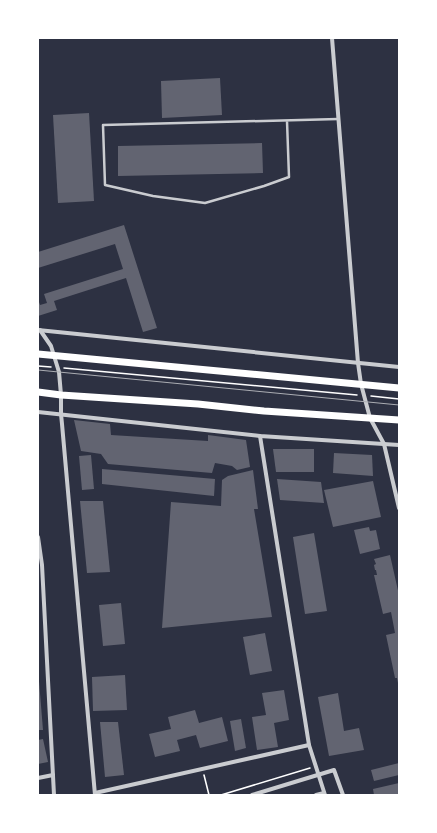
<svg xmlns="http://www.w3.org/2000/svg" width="437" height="833" viewBox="0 0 437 833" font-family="'Roboto Condensed',sans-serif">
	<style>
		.building { fill: #626471 }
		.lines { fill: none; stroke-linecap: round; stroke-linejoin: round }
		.path { stroke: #fff; stroke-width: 1.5 }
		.service { stroke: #caccd0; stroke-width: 2.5 }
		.minor { stroke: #caccd0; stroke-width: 4 }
		.primary { stroke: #fff; stroke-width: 7 }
		.tram { stroke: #abadb3; stroke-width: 1 }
	</style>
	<rect width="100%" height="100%" fill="#2d3142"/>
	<g class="building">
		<path d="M220,78L222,115L162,118L161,81Z"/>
		<path d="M89,113L94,201L58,203L53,115Z"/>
		<path d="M262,143L263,173L118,176V146Z"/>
		<path d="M124,225L157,328L143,332L126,278L54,301L57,310L38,316V299L40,305L47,303L44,294L123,269L115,244L38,268V252Z"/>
		<path d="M74,420L110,424L111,435L208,441V435L246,440L250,467L237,470L232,466L215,463L212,473L108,464L101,454L81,451Z"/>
		<path d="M273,449H314V472H276Z"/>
		<path d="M334,453L372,455L373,476L333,473Z"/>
		<path d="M91,455L94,489L82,490L79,456Z"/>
		<path d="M102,469L215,479L214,496L102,484Z"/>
		<path d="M253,470L258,509H254L272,617L162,628L171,502L221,506L222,480L228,476Z"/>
		<path d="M277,479L321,482L324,503L280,500Z"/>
		<path d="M373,481L381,517L333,527L324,490Z"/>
		<path d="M80,501H103L110,572L87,573Z"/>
		<path d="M369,527L370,531L376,530L380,549L360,554L354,530Z"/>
		<path d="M314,533L327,611L305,614L293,537Z"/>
		<path d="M390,555L399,595L398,683L397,678H395L386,635L395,633L391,612L383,614L374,575H377L376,570H375L374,565L376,564L374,559Z"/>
		<path d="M121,603L125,644L103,646L99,605Z"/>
		<path d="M265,633L272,671L250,675L243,637Z"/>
		<path d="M125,675L127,710L93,711L92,677Z"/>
		<path d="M38,681H39L43,730H38Z"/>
		<path d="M284,690L289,720L274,723L278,747L257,750L252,717L266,715L262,693Z"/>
		<path d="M338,693L344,731L359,728L364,750L329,756L318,697Z"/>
		<path d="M195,710L199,723L222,717L228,741L200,748L196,735L177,740L180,751L155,757L149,734L171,729L168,717Z"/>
		<path d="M241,719L246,748L235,751L230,721Z"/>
		<path d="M100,722H118L124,775L105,777Z"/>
		<path d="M43,739L48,762L38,764V740Z"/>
		<path d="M399,763V775L374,781L371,770Z"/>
		<path d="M399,783V795H374L373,789Z"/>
	</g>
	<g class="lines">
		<g class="path">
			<path d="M38,366L51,367"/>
			<path d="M64,368L357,395"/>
			<path d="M371,396L399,399"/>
			<path d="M204,775L209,795"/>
			<path d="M221,795L310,768"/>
		</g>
		<path class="service" d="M287,121L289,177L264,186L205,203L153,196L105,185L103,125L338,119"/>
		<g class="minor">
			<path d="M332,38L358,363L361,384L370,418L384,444L399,508"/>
			<path d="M38,330L399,367"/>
			<path d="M40,330L51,346L59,372L61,395V414L62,424L95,795"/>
			<path d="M38,412L260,436L399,445"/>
			<path d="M260,436L309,745L325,795"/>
			<path d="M38,537L42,565L54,795"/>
			<path d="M38,778L53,775"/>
			<path d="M95,793L309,745"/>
			<path d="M252,795L334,770L343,795"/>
			<path d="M316,795L324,793"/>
		</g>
		<g class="primary">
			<path d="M38,354L399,388"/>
			<path d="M38,392L61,395L198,404L264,411L399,420"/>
		</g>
		<path class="tram" d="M38,370L399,405"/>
	</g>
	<rect width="437" height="833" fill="none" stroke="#ffffff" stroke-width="78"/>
</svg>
